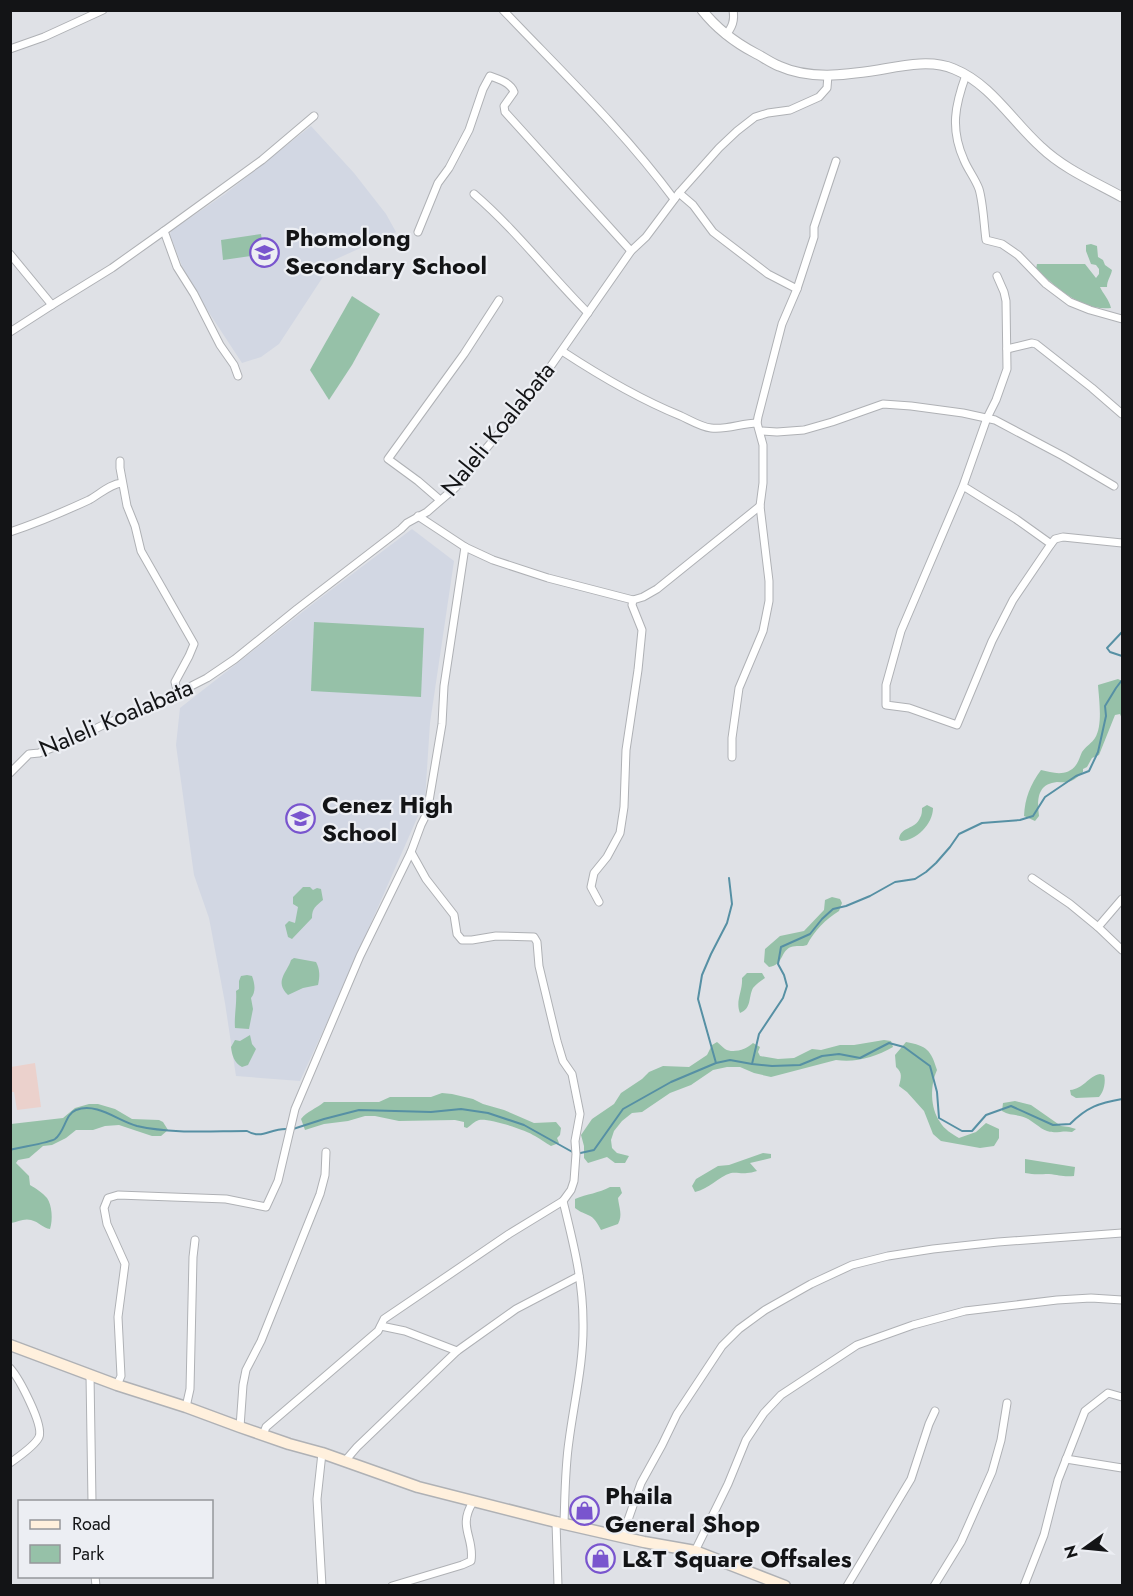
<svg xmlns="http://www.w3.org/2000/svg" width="1133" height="1596" viewBox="0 0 1133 1596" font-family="Jost,sans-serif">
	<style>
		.commercial { fill: #ebd1cc }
		.built { fill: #d2d7e3 }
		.green { fill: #96c1a8 }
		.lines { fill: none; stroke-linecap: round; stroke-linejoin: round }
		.stream { stroke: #5690a4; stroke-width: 2 }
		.minor-casing { stroke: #afb1b5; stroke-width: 9 }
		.tertiary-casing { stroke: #afb1b5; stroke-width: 11 }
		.secondary-casing { stroke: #afb1b5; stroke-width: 13 }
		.minor { stroke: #fff; stroke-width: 7 }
		.tertiary { stroke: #fff; stroke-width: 9 }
		.secondary { stroke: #fff0dd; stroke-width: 10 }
		.labels { text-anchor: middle; stroke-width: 4.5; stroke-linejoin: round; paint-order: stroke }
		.poi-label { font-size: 24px; font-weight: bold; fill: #131416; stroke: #eceef3; text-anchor: start }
		.street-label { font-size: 24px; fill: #131416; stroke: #eceef3 }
	</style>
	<rect width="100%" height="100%" fill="#dfe1e6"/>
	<path class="commercial" d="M35,1063L41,1107L17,1110L14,1092H11V1067Z"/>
	<g class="built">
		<path d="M311,126L354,173L386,214L396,232L334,260L279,344L261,357L242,363L202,302L182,266L170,235L171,231L225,194Z"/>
		<path d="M412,529L454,561L430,723L425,800L335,1005L300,1081L236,1076L225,1003L209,918L194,875L176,745L180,708L319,599Z"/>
	</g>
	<g class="green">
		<path d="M261,234L264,254L223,260L221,240Z"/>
		<path d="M1091,244L1097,246L1098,257L1103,260L1105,265L1112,270C1111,276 1107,280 1107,287H1100C1103,294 1109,299 1111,308C1080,311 1058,288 1036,269L1037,264H1085L1096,278L1099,274V269L1096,265L1091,264L1086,251V245Z"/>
		<path d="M352,296L380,314L352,365L329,400L310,370Z"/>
		<path d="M314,622L424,628L421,697L311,691Z"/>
		<path d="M1118,679L1122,681V719L1120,714L1115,715L1099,755L1092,758L1087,767L1083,769V772C1079,775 1076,779 1071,781C1067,783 1062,782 1057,782C1037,784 1037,800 1039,816L1035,821L1024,816C1025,798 1030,785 1041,770C1053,773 1067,777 1076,765C1079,761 1080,756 1082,752C1086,746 1092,743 1095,738C1103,726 1099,699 1098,685Z"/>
		<path d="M927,805L933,808C933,824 916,841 901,841L899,839C901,826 915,830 920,818C922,815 922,811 922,808Z"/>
		<path d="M303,887H310L313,890L317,888L321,889L323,900C316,906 312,908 312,918L292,939L288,937L285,925L289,921L295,923L298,907L293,904V897Z"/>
		<path d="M832,897L840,899L842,903L839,911C826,919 814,931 807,945C802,947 796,945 791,947C780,951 784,965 769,967L764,962L765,949L780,936L804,931L824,910L825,900Z"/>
		<path d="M294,958L316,962C320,969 320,977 318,985L303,988L288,995C274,981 287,973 291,960Z"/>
		<path d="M747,973H762L765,978C761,981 756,984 753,988C748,998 752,1008 740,1013C735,1001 743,991 742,978Z"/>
		<path d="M247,975L252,976C255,984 256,992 251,998L253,1009L249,1029L235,1028C234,1016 237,1004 236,991L239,989V981L241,976Z"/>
		<path d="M250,1035L252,1044L256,1049L248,1065L242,1067C234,1063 232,1055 231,1047L235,1040L240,1041Z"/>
		<path d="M884,1040L891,1041L893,1047C875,1057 856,1063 836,1060L771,1077L754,1073L740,1067H727L713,1070L691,1085L670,1093L642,1112L632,1113L622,1121L614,1131L611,1140L612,1148L617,1153L629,1156L625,1163H615L607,1157L588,1163L584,1158V1146L581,1135L592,1119L614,1104L621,1093L642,1079L649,1072L663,1066L689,1067L707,1055L712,1045L717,1042C720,1044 722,1047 725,1049C733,1054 747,1049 753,1043L760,1047L758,1052L760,1056L778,1059L794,1058L812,1049L821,1050L840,1045H854Z"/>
		<path d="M906,1042C927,1046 931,1050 937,1070C930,1085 930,1108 940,1122C944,1129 952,1134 959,1138L976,1132L986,1123L999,1129V1138L994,1146L980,1148L941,1141L933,1134L924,1111L907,1092L899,1086C901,1078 903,1073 896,1067L895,1055Z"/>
		<path d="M1100,1074L1104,1075C1106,1081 1104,1092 1099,1097L1076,1098L1071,1095L1070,1090C1084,1089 1088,1076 1100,1074Z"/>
		<path d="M442,1093L452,1094L473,1099L483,1104L504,1110L534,1123L556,1122L561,1128L560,1135L557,1138L559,1143L551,1146C545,1143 541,1139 535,1136C526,1130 489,1118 479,1120C475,1121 471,1125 467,1128L464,1127V1122L455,1120L399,1121L375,1116H365L348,1121L324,1124L305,1130L301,1119C307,1111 316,1109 324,1102H379L390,1097H431Z"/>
		<path d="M1015,1101L1031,1105L1061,1126L1069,1127L1076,1129L1072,1132C1063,1130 1055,1134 1047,1131C1039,1128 1033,1121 1026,1118C1018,1114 1010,1116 1002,1111L1003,1103Z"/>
		<path d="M89,1104H98L115,1109L132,1119L159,1120L163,1122L168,1130L161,1136H152L119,1125L105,1126L93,1130H76L66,1138L52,1145L43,1146L29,1158L18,1160L16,1163L29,1176L30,1185C35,1188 43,1193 47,1198C52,1205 53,1220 50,1229C43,1228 39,1222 31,1220C24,1218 17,1222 11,1223V1124L63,1118L75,1108Z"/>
		<path d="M763,1153L771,1154V1158L750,1163L757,1171C753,1172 750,1173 747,1173C741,1174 737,1172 731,1173C718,1177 709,1189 695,1192L692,1186L696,1179L718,1166L729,1165Z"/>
		<path d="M1025,1159L1075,1167L1074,1176C1063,1177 1059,1175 1049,1174C1040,1174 1035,1175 1025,1173Z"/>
		<path d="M610,1187H620L622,1193L618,1198C619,1208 623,1215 618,1224L601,1230C598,1224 594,1217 588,1215C582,1212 580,1212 575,1208V1199C587,1194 599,1193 610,1187Z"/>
	</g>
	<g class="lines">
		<g class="stream">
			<path d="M1122,632L1107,648L1110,652L1122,656"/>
			<path d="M716,1063L698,999L702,975L711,954L727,923L732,904L729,878"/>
			<path d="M752,1064L759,1034L783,998L787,986L784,975L778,964L781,947L810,934L822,919L833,909L846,906L870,896L895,882L915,879L926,872L936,863L950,847L959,834L982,823L1020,820L1033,816L1045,797L1076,776L1089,771L1098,752L1106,716L1105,706L1116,688L1122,680"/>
			<path d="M293,1129L324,1119L359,1110L431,1112L461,1109L488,1113L524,1125L576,1154L594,1150L623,1109L671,1082L716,1063L730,1060L752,1064L772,1066L800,1065L822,1056L839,1054L860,1058L889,1043L904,1047L930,1066L937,1092L939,1118L962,1131H972L986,1115L1011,1106L1053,1125L1070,1124C1087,1107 1099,1103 1122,1099"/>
			<path d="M10,1150C20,1147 49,1143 55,1139C65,1132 65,1114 76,1110C97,1102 118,1121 137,1126C173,1134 210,1131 247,1131C262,1140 270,1128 287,1129"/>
		</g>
		<defs>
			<g id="minor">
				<path d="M503,10C562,72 623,130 674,199"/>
				<path d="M726,35C732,27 735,21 733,10"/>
				<path d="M10,49L44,37L103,10"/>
				<path d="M966,75C955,105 950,129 964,160C968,170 975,178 979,189C983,202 984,225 986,240L1002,244L1018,255L1046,284L1070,302L1090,310L1122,319"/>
				<path d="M679,193L693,205L713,232L768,274L797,289"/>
				<path d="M474,194C516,230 549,274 588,313"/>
				<path d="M164,231L177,267L194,294L220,345L234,365L238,376"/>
				<path d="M418,232L438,183L449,168L469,130L483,89L490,76C499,79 511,83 514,92L504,106L505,112L631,251"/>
				<path d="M10,254L52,305"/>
				<path d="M10,332L52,305L112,268L164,231L262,160L314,116"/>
				<path d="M1007,349L1032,343L1036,344L1092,388L1122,414"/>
				<path d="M562,351C600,376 639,399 681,416C690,420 701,427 711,428C727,430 742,423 757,423"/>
				<path d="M761,431L777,432L804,430L832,422L883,404L911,406L963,413L995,420L1063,456L1114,486"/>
				<path d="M120,461V468L127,506L135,526L141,551L194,644L189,656L175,682L178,694"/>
				<path d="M963,486L1016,519L1051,544L1013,600L992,641L957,725L909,708L886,705V685L901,631L963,486L987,418L996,400L1007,369L1006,301L1004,292L997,276"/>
				<path d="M440,500L418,481L388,459L464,354L499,300"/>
				<path d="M418,516L465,547L493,560L548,578L633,600L643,597L657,589L760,506"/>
				<path d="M10,532C37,523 63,512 89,500C100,494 110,484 122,483"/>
				<path d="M1051,544L1055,539L1063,537L1122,543"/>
				<path d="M465,547L444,686L442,724L427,813L421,825L411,852L426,879L454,915L457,934L462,940H472L496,936L534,937L537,942L539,966L557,1041L563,1061L572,1074L580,1114L575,1141L576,1154L574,1181L571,1190L563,1201C573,1242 583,1280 583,1322C584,1362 574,1402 569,1441C565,1468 565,1496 564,1523"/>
				<path d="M732,757V738L739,688L763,631L769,601V581L760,506L763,483V445L757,423L758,417L782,324L797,289L814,237V227L836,161"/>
				<path d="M10,773L29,754L39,753L77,738L105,724L160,702L207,678L235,659L297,609L401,529L407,523L427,512L456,487L465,473L508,423L546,373L631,251L646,237L679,193L719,148L737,131L755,117L768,113L790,110L819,97L827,88L828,75"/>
				<path d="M1032,878L1070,904L1098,927"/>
				<path d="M1122,899L1098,927L1122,950"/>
				<path d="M599,902L591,887L594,873L607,857L620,833L624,807L626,750L638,670L642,630L632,605L633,600"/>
				<path d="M381,1326L405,1331L457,1351"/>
				<path d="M10,1368C19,1378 44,1425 39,1437C35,1446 18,1457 10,1463"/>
				<path d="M90,1375L92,1502"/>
				<path d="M117,1385L121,1376L118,1317L125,1264L107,1224L104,1208L108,1198L118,1195L226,1199L266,1207L278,1181L295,1109L360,956L411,852"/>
				<path d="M186,1407L190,1389L193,1257L195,1240"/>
				<path d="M240,1427L243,1385L246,1370L261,1341L320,1194L325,1175L326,1152"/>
				<path d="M263,1435L266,1427L378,1331L384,1319L509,1234L563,1201"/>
				<path d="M322,1453L317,1499L322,1586"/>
				<path d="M1066,1459L1122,1468"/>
				<path d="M345,1461L357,1447L457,1351L516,1309L579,1276"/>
				<path d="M556,1522L558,1586"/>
				<path d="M622,1537L641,1483L662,1445L677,1414L722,1346L739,1329L765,1310L811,1284L852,1265L888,1256L933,1249L998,1242L1122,1233"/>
				<path d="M695,1551L728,1484L746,1440L764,1413L781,1395L857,1345L913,1325L965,1311L1057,1300L1091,1298L1122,1300"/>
				<path d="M95,1576L96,1586"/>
				<path d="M392,1586L462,1565L471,1561C475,1538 457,1527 473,1502"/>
				<path d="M847,1586L911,1479L929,1424L935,1411"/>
				<path d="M934,1586L961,1542L992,1472L1001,1440L1007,1403"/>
				<path d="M1024,1586L1044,1535L1058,1480L1085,1411L1108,1393L1122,1397"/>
			</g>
			<path id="tertiary" d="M702,10C717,29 734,42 755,53C763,57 771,63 779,66C810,80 845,75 878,70C901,66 931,59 954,69C991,84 1012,121 1041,147C1064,169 1095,182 1122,197"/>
			<path id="secondary" d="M10,1345L117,1385L186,1407L240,1427L289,1444L322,1453L418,1487L556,1522L644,1542L695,1551L785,1586"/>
		</defs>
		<use href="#minor" class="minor-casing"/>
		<use href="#tertiary" class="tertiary-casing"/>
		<use href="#secondary" class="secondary-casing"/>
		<use href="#minor" class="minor"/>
		<use href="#tertiary" class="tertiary"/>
		<use href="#secondary" class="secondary"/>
	</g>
	<defs>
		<symbol id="school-ring" viewBox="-11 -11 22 22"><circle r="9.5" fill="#eceef3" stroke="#7955ce" stroke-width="1.5"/><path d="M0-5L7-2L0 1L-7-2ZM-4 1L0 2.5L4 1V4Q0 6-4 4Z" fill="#7955ce"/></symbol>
		<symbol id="shop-ring" viewBox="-11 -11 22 22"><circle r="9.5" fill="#eceef3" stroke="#7955ce" stroke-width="1.5"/><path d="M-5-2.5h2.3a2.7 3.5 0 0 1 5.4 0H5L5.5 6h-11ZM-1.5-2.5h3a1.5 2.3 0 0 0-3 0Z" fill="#7955ce"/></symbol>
	</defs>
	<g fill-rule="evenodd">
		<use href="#school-ring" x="248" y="236" width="33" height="33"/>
		<use href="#school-ring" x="284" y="802" width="33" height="33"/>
		<use href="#shop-ring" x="568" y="1494" width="33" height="33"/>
		<use href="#shop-ring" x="584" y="1542" width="33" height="33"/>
	</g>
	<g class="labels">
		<g class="poi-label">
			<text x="285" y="246">Phomolong<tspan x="285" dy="28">Secondary School</tspan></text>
			<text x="322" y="813">Cenez High<tspan x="322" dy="28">School</tspan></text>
			<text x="605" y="1504">Phaila<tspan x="605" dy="28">General Shop</tspan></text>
			<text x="622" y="1567">L&amp;T Square Offsales</text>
		</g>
		<g class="street-label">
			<text transform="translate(498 429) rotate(-51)" y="8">Naleli Koalabata</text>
			<text transform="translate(116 718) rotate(-23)" y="8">Naleli Koalabata</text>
		</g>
	</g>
	<rect width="1133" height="1596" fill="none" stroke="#131416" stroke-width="24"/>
	<rect x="18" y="1500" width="195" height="78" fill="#eceef3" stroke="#95979b" stroke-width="1.5"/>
	<rect x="30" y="1520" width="30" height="9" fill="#fff0dd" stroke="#95979b" stroke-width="1.5"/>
	<text x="72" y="1530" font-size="18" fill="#131416">Road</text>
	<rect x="30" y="1545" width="30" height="18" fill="#96c1a8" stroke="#95979b" stroke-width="1.5"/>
	<text x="72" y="1560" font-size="18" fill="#131416">Park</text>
	<g transform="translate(1085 1548) rotate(255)" stroke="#eceef3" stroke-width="4.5" paint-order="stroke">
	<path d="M0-4.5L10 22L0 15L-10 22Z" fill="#131416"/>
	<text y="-9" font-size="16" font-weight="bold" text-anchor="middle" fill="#131416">N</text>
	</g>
</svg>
